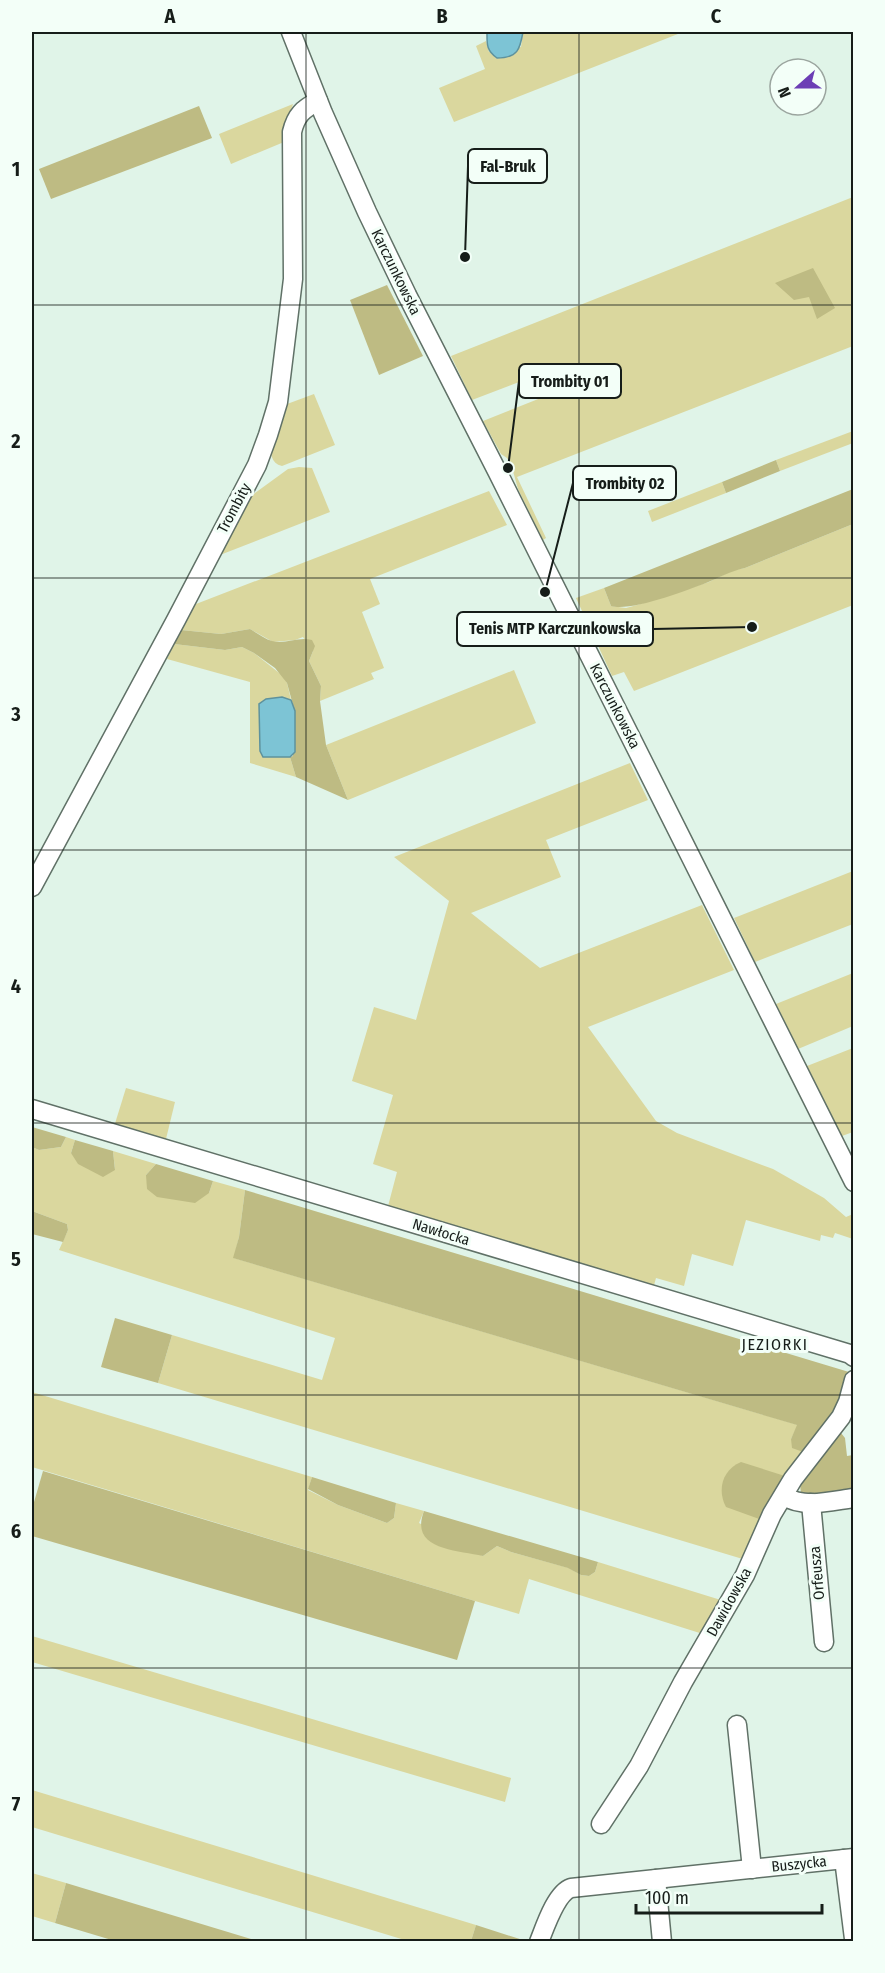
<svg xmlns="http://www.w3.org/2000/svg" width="885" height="1973" viewBox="0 0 885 1973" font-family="'Fira Sans Condensed',sans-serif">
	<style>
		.green { fill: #dad79e }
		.forest { fill: #bebb83 }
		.water { fill: #7dc4d5; stroke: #5e929d; stroke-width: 1.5 }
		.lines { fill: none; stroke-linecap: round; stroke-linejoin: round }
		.stream { stroke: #5e929d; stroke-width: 4 }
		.minor-casing { stroke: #607167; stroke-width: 21 }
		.minor { stroke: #fff; stroke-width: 18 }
		.grid { fill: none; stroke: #161d19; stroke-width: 1.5; stroke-opacity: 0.55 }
		.labels { text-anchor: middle; stroke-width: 6; stroke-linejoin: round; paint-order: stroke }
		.street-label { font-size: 15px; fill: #161d19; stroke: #f3fff8 }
		.neighbourhood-label { font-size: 16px; letter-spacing: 1.5px; fill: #161d19; stroke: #f3fff8 }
		.leader { fill: none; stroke: #161d19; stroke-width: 2 }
		.callout-dot { fill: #161d19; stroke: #f3fff8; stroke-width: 2 }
		.callout { fill: #f3fff8; stroke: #161d19; stroke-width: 2 }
		.callout-label { font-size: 16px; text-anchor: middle; font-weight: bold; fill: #161d19 }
		.neatline { fill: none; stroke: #161d19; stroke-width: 2 }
		.grid-label { font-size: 20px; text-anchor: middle; font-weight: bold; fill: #161d19 }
	</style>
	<rect width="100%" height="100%" fill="#e0f4e8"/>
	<g class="green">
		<path d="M523,32H683L454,122L439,88L485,69L476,46L486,41L489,52L521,47Z"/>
		<path d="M293,104L289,116L284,142L231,164L219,134Z"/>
		<path d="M853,197V346L517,477L546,538L543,540L518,489L511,464L507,458L501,454L483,421L576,384L569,363L472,400L451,356Z"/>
		<path d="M314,394L335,445L282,466C260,461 276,422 279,407Z"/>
		<path d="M853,431V443L780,471L776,460Z"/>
		<path d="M299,467L312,468L330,512L220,555L251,496L288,469Z"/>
		<path d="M722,482L726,493L652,522L648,511Z"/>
		<path d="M489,491L507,525L370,579L380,604L362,612L384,668L371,673L374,679L320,701L321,686L309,661L313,651L303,637L295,640L273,642L250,629L221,634L181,630L196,604Z"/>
		<path d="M853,524V605L634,691L624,672L612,676L576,598L604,588L611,606L626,608L637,605L709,582L733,570L745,568Z"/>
		<path d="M174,644L225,650L242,647L254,653L283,676L287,683L291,700L287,699L260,751L263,757H290L296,777L250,763V682L167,659Z"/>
		<path d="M514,670L536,723L348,800L326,745Z"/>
		<path d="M630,763L648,800L546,840L561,877L471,913L540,968L702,905L734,970L588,1027L656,1121L677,1133L773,1169L824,1198L846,1217L853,1214V1239L835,1233L833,1238L821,1235L820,1241L746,1220L733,1266L692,1254L684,1286L656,1278L653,1289L387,1210L397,1172L373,1164L393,1095L352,1081L374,1007L416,1020L449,901L394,857Z"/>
		<path d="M853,871V924L755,962L734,918Z"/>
		<path d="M853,973V1026L798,1049L776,1004Z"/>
		<path d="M853,1048V1132L842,1136L807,1066Z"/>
		<path d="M126,1088L175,1102L165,1143L113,1130Z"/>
		<path d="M66,1137L75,1140L71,1153L115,1169L113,1151L156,1164L146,1175L209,1193L213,1181L245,1190L239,1237L234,1258L798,1425L791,1439L806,1453L762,1520L746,1560L158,1383L172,1335L322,1380L335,1338L59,1250L68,1230L67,1224L32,1211V1147L39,1150L61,1147Z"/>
		<path d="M32,1392L312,1477L308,1490L338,1505L387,1523L394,1518L396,1503L424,1511L419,1523L483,1556L497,1546L511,1552L569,1568L581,1575L589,1576L595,1572L598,1562L724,1601L706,1635L529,1579L519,1614L475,1601L32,1467Z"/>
		<path d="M32,1636L511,1778L505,1802L32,1662Z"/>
		<path d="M32,1790L476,1925L471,1941H408L32,1827Z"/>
		<path d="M32,1873L66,1883L55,1923L32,1916Z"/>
	</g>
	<g class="forest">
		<path d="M199,106L212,138L51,199L39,169Z"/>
		<path d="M813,268L835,308L817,319L809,297L794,300L775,283Z"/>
		<path d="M387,285L423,356L379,375L350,300Z"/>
		<path d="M776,460L780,471L726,493L722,482Z"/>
		<path d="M853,489V524L745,568C730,571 719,578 706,583C685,591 630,612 611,606L604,588Z"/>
		<path d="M250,629C257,633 265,639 272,641C285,645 298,636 312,640L315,646L309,661L321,686L320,701L326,745L348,800L296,777L290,757L293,756V705L287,683L275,668L254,653L242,647L225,650L174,644L181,630L221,634Z"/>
		<path d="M32,1127L66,1137L61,1147L39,1150L32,1147Z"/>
		<path d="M75,1140L113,1151L115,1170L103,1177L78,1164L71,1153Z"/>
		<path d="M156,1164L213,1181L209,1193L195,1203L157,1197L147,1189L146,1175Z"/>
		<path d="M245,1190L849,1372C842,1407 826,1425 806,1453L792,1448L791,1439L797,1425L233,1258L239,1237Z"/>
		<path d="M32,1211L67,1224L68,1230L63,1242L32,1234Z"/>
		<path d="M115,1318L172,1335L158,1383L101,1367Z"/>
		<path d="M837,1432L841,1433L845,1438L847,1456L853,1455V1491L805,1496L801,1494L800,1484L804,1476Z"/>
		<path d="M741,1462L788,1477L762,1520L726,1507C717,1490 722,1470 741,1462Z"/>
		<path d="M43,1471L475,1601L457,1660L32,1536V1509Z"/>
		<path d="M312,1477L396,1503L394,1518L387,1523L338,1505L308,1489Z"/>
		<path d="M424,1511L598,1562L595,1572L589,1576L581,1575L568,1568L511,1552L497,1546L483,1556C456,1550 409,1550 424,1511Z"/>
		<path d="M66,1883L258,1941H115L55,1923Z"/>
		<path d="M476,1925L526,1941H471Z"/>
	</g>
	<g class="water">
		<path d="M487,32H523C520,49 518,58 497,58C486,50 487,44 487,32Z"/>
		<path d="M282,697L291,700L295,711V752L290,757H263L260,751L259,704L266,699Z"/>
	</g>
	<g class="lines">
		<path class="stream" d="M853,47L854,64"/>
		<defs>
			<g id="minor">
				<path d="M291,32L323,113L367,212L407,295L498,473L854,1182"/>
				<path d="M32,887L176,620L257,465L268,435L278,402L293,279L292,132C296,115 303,109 318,101"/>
				<path d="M32,1109L850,1354L854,1357"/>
				<path d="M784,1496C804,1509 831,1501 854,1498"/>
				<path d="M811,1503L824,1642"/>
				<path d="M737,1725L752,1869"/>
				<path d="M601,1824L639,1766L683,1682L745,1575L772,1514L793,1479L841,1417L848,1402L854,1380"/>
				<path d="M844,1859L854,1939"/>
				<path d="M656,1879L662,1942"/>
				<path d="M539,1942C545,1927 556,1893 571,1888L854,1858"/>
			</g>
		</defs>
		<use href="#minor" class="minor-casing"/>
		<use href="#minor" class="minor"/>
	</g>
	<path class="grid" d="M306,32V1942M579,32V1942M32,305H854M32,578H854M32,850H854M32,1123H854M32,1395H854M32,1668H854"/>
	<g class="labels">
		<g class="street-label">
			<text transform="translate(396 272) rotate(64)" y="5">Karczunkowska</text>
			<text transform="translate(234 508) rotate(-62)" y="5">Trombity</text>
			<text transform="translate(615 706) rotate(63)" y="5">Karczunkowska</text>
			<text transform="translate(441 1232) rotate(17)" y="5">Nawłocka</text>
			<text transform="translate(817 1573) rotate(-95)" y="5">Orfeusza</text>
			<text transform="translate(729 1602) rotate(-61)" y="5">Dawidowska</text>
			<text transform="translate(799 1864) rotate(-6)" y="5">Buszycka</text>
		</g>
		<g class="neighbourhood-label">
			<text x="775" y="1350">JEZIORKI</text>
		</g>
	</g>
	<path class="leader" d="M465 257L468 166M508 468L519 381M545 592L573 483M752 627L653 629"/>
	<g class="callout-dot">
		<circle cx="465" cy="257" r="6"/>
		<circle cx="508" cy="468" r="6"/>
		<circle cx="545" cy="592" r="6"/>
		<circle cx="752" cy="627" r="6"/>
	</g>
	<g class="callout">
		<rect x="468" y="149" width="79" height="34" rx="6"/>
		<rect x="519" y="364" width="102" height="34" rx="6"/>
		<rect x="573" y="466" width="103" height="34" rx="6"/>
		<rect x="457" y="612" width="196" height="34" rx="6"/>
	</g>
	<g class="callout-label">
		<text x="508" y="172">Fal-Bruk</text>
		<text x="570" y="387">Trombity 01</text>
		<text x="625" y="489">Trombity 02</text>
		<text x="555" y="634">Tenis MTP Karczunkowska</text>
	</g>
	<rect width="885" height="1973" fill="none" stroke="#f3fff8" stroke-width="66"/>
	<g transform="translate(798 87) rotate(249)"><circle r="28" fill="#f3fff8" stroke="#9ba59f" stroke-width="1.5"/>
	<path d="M0-4.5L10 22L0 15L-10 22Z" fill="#6c3eb5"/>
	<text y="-9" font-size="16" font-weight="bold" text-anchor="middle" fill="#161d19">N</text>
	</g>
	<path d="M636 1904v9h186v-9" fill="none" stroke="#161d19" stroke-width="3"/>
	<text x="645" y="1904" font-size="18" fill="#161d19" stroke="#f3fff8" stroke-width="4.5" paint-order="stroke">100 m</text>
	<rect x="33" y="33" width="819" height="1907" class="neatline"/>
	<g class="grid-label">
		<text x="170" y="23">A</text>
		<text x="442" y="23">B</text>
		<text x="716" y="23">C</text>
		<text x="16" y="176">1</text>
		<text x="16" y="448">2</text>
		<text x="16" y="721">3</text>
		<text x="16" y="993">4</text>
		<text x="16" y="1266">5</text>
		<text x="16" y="1538">6</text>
		<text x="16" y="1811">7</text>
	</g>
</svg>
